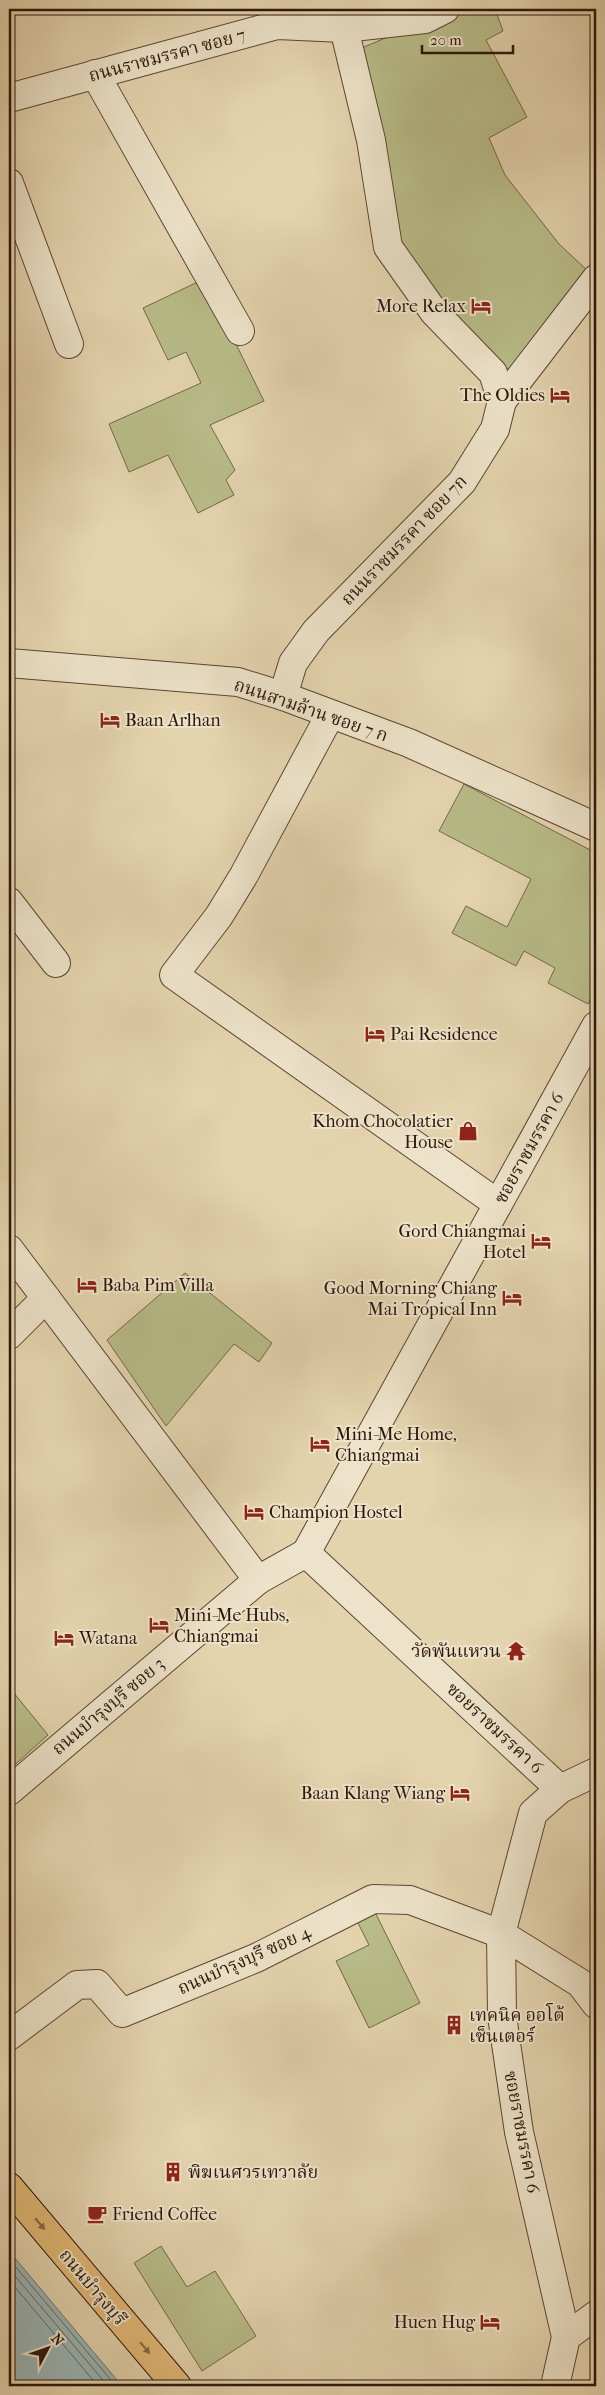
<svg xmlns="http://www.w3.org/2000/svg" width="605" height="2395" viewBox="0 0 605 2395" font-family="'IM FELL French Canon','Noto Serif Thai',serif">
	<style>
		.green { fill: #b8bc88; stroke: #726848 }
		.water { fill: #9ab5b6; stroke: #6e7571 }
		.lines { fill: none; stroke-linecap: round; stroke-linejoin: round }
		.shore { stroke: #646560; stroke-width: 1 }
		.minor-casing { stroke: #5b4532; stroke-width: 30 }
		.major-casing { stroke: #2d1509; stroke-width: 30 }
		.minor { stroke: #ede3ca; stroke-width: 28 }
		.major { stroke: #e2ba77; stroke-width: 28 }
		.oneway { fill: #886840 }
		.labels { text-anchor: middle; stroke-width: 4; stroke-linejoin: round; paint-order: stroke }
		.street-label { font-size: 18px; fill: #2d1509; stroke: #ede3ca }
		.poi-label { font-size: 18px; fill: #2d1509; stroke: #ede3ca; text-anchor: start }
	</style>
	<rect width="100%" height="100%" fill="#e4d4ae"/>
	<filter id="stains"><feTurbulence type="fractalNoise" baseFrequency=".004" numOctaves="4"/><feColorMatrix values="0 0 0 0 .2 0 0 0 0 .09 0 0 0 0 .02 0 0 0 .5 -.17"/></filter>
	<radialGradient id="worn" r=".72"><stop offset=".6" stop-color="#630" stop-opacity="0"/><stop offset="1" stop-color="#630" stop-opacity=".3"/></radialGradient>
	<g class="green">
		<path d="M454,9H495L503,31L486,40L527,117L489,138L505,175L559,244L588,271L511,368L502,371L461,330L400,244L357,50Z"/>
		<path d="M204,279L264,401L210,425L235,470L226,480L234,495L198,513L168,455L129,472L109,424L201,383L186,352L168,360L143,308Z"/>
		<path d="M464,784L596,853V988L588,1004L548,983L555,968L524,951L516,966L452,933L466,906L507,927L531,879L439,831Z"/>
		<path d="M185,1273L272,1343L259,1362L234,1344L166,1426L107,1340Z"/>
		<path d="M9,1687L48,1735L9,1770Z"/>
		<path d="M375,1912L420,2003L369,2028L336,1961L369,1945L357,1921Z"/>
		<path d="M161,2246L187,2287L215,2271L256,2336L202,2371L134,2263Z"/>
	</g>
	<path class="water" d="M9,2251L122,2386H19L9,2373Z"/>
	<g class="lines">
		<g class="shore">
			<path d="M9,2259L116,2386"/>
			<path d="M9,2269L108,2386"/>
			<path d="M9,2280L98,2386"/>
		</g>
		<defs>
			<g id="minor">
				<path d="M95,74L240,331"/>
				<path d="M9,98L277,25L344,28L425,19L445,9"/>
				<path d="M9,183L69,344"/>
				<path d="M502,401L596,279"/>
				<path d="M9,663L238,682L283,696L409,743L596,827"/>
				<path d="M283,696L293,663L316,631L462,482L495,429L502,401L493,373L434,312L388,247L371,140L344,28"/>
				<path d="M330,715L244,875L219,916L174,975L498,1204"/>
				<path d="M9,902L56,963"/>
				<path d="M9,1249L258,1580"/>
				<path d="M9,1335L46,1298"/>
				<path d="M306,1553L596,1026"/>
				<path d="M306,1553L560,1789"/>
				<path d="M9,1791L258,1580L306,1553"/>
				<path d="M9,2036L77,1985L97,1984L122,2013L256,1958L373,1899L410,1900L501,1934L580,1983L596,2004"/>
				<path d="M566,2337L596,2315"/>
				<path d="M555,2386L566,2337L519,2132L502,2016L501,1934L533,1813L560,1789L596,1772"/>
			</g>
			<path id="major" d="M9,2187L177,2386"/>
		</defs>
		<use href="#minor" class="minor-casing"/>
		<use href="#major" class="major-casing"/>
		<use href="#minor" class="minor"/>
		<use href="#major" class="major"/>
	</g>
	<defs><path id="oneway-solid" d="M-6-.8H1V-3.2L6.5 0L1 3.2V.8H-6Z" transform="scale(1.25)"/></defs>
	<g class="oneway">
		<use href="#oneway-solid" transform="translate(40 2224) rotate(50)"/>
		<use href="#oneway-solid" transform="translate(145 2348) rotate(50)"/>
	</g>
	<defs>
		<symbol id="hotel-bare" viewBox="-9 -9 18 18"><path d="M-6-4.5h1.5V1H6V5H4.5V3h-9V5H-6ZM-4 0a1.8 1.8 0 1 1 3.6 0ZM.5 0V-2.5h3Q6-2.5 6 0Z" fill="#8f2418" stroke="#ede3ca" stroke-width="2.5" paint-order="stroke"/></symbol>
		<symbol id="shop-bare" viewBox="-9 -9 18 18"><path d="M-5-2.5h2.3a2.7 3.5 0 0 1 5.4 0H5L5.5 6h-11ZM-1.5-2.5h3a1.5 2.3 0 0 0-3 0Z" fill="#8f2418" stroke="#ede3ca" stroke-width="2.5" paint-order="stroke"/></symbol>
		<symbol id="temple-bare" viewBox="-9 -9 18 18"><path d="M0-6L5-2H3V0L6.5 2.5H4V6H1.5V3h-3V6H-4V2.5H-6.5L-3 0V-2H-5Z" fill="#8f2418" stroke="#ede3ca" stroke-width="2.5" paint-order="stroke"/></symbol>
		<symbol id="building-bare" viewBox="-9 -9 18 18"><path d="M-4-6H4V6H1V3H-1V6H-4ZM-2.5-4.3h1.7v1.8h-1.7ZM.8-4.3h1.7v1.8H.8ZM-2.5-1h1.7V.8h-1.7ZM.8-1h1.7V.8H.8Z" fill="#8f2418" stroke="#ede3ca" stroke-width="2.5" paint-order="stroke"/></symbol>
		<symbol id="cafe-bare" viewBox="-9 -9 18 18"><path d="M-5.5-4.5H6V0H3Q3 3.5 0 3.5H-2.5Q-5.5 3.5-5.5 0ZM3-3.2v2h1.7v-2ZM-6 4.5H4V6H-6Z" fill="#8f2418" stroke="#ede3ca" stroke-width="2.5" paint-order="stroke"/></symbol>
	</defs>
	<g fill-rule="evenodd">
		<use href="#hotel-bare" x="467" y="292" width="28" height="28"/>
		<use href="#hotel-bare" x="546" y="381" width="28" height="28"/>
		<use href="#hotel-bare" x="96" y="706" width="28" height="28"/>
		<use href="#hotel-bare" x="361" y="1020" width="28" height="28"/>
		<use href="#shop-bare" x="454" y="1117" width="28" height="28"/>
		<use href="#hotel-bare" x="527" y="1227" width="28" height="28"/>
		<use href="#hotel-bare" x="73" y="1271" width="28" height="28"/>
		<use href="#hotel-bare" x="498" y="1284" width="28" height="28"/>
		<use href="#hotel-bare" x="306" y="1430" width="28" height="28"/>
		<use href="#hotel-bare" x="240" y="1498" width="28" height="28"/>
		<use href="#hotel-bare" x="145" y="1611" width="28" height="28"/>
		<use href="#hotel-bare" x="50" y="1624" width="28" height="28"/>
		<use href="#temple-bare" x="502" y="1637" width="28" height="28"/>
		<use href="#hotel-bare" x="446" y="1779" width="28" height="28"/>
		<use href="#building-bare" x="440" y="2011" width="28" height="28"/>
		<use href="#building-bare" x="159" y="2158" width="28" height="28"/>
		<use href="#cafe-bare" x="83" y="2200" width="28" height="28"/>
		<use href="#hotel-bare" x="476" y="2308" width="28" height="28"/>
	</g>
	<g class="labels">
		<g class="street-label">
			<text transform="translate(167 55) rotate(-15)" y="6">ถนนราชมรรคา ซอย 7</text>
			<text transform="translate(404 540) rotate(-46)" y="6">ถนนราชมรรคา ซอย 7ก</text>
			<text transform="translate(311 710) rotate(19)" y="6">ถนนสามล้าน ซอย 7 ก</text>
			<text transform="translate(529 1148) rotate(-61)" y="6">ซอยราชมรรคา 6</text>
			<text transform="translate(108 1706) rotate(-40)" y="6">ถนนบำรุงบุรี ซอย 3</text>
			<text transform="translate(495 1728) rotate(43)" y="6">ซอยราชมรรคา 6</text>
			<text transform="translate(244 1960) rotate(-24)" y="6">ถนนบำรุงบุรี ซอย 4</text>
			<text transform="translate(522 2132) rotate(79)" y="6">ซอยราชมรรคา 6</text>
			<text transform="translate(93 2287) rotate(50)" y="6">ถนนบำรุงบุรี</text>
		</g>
		<g class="poi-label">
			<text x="466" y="312" text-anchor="end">More Relax</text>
			<text x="545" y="401" text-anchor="end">The Oldies</text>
			<text x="125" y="726">Baan Arlhan</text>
			<text x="390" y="1040">Pai Residence</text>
			<text x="453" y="1127" text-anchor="end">Khom Chocolatier<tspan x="453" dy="21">House</tspan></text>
			<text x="526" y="1237" text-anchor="end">Gord Chiangmai<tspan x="526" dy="21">Hotel</tspan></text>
			<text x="102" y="1291">Baba Pim Villa</text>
			<text x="497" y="1294" text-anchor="end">Good Morning Chiang<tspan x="497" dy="21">Mai Tropical Inn</tspan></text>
			<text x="335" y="1440">Mini-Me Home,<tspan x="335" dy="21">Chiangmai</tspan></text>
			<text x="269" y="1518">Champion Hostel</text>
			<text x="174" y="1621">Mini-Me Hubs,<tspan x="174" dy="21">Chiangmai</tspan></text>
			<text x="79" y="1644">Watana</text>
			<text x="501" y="1657" text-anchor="end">วัดพันแหวน</text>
			<text x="445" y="1799" text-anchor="end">Baan Klang Wiang</text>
			<text x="469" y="2021">เทคนิค ออโต้<tspan x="469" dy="21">เซ็นเตอร์</tspan></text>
			<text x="188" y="2178">พิฆเนศวรเทวาลัย</text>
			<text x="112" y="2220">Friend Coffee</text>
			<text x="475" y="2328" text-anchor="end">Huen Hug</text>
		</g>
	</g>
	<rect width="605" height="2395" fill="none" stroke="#e4d4ae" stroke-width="30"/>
	<rect x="10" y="10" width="585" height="2375" fill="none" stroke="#2d1509" stroke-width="2.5"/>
	<rect x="15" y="15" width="575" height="2365" fill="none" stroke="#2d1509"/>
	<g transform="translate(48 2348) rotate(49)" stroke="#ede3ca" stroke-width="4" paint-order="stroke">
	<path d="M0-4L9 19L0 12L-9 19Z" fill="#2d1509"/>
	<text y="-8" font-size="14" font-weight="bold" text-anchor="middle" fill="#2d1509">N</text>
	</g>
	<path d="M422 45v8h91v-8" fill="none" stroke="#2d1509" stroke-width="2.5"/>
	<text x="430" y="45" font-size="15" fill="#2d1509" stroke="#ede3ca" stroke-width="4" paint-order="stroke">20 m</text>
	<rect width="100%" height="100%" filter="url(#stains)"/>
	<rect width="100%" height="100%" fill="url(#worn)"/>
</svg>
